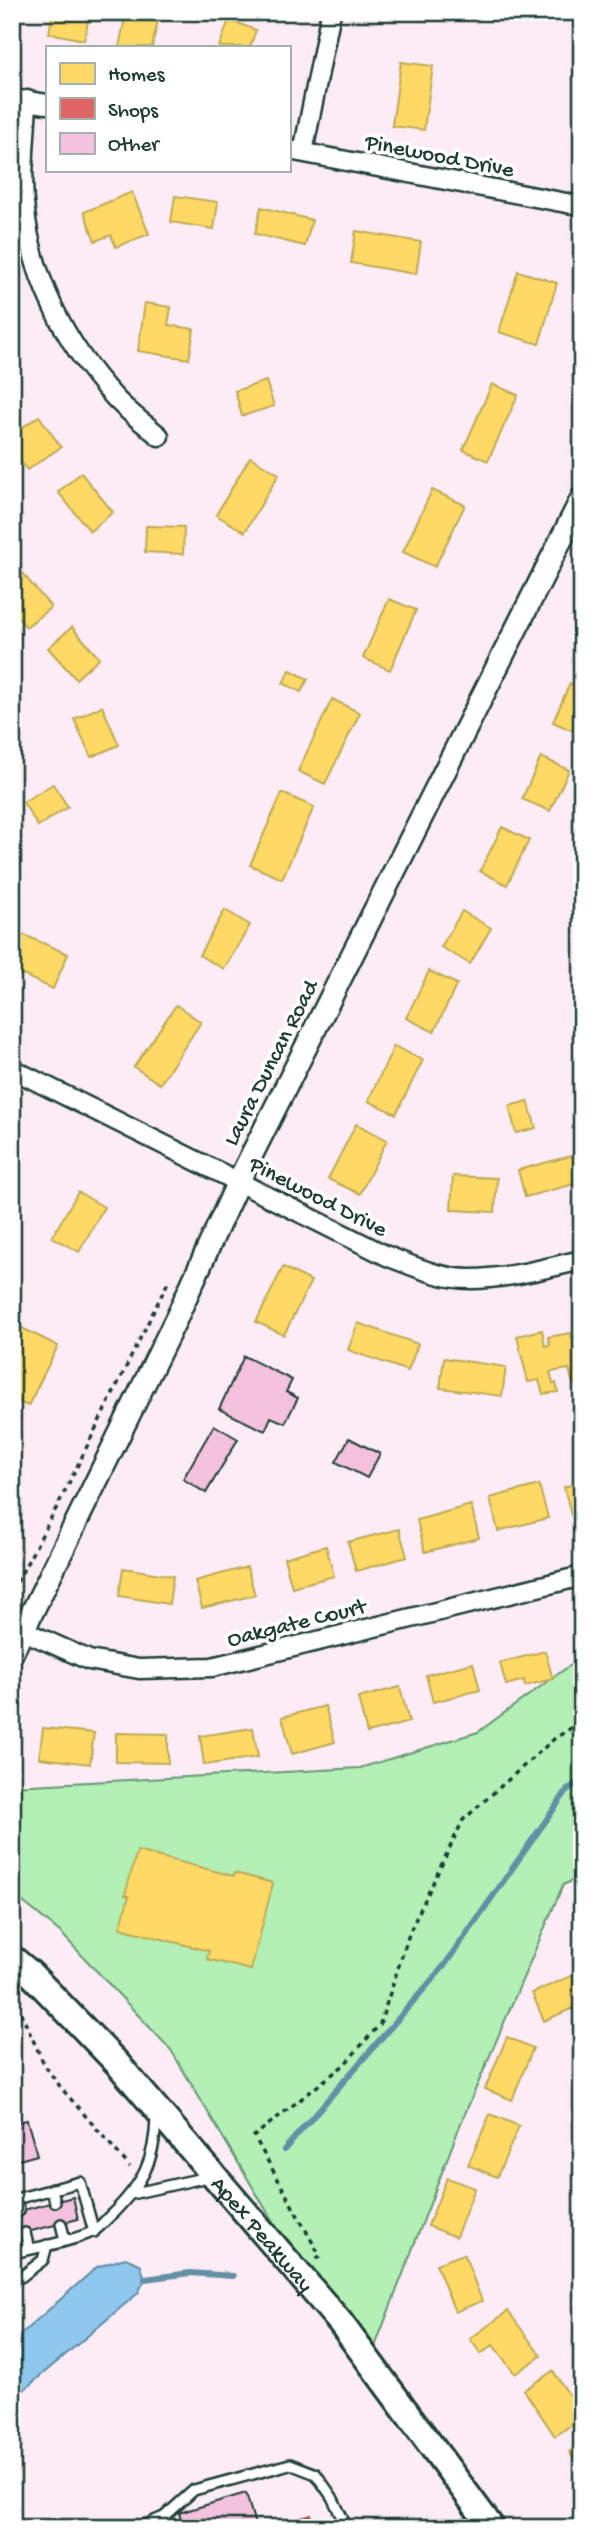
<svg xmlns="http://www.w3.org/2000/svg" width="594" height="2540" viewBox="0 0 594 2540" font-family="'Gochi Hand',sans-serif">
	<style>
		.green { fill: #b2f0b6; stroke: #689675; stroke-width: 2 }
		.water { fill: #8fc7ee; stroke: #6290a4; stroke-width: 2 }
		.homes { fill: #ffd966; stroke: #bcaa57; stroke-width: 2 }
		.shops { fill: #e06666; stroke: #a65a57; stroke-width: 2 }
		.lines { fill: none; stroke-linecap: round; stroke-linejoin: round }
		.stream { stroke: #6290a4; stroke-width: 6 }
		.building { fill: #f4c1df; stroke: #1f3d34; stroke-width: 2 }
		.service-casing { stroke: #1f3d34; stroke-width: 14 }
		.minor-casing { stroke: #1f3d34; stroke-width: 23 }
		.tertiary-casing { stroke: #1f3d34; stroke-width: 26 }
		.secondary-casing { stroke: #1f3d34; stroke-width: 30 }
		.path { stroke: #1f3d34; stroke-width: 3.5; stroke-dasharray: 5 5; stroke-linecap: butt }
		.service { stroke: #fff; stroke-width: 9 }
		.minor { stroke: #fff; stroke-width: 18 }
		.tertiary { stroke: #fff; stroke-width: 21 }
		.secondary { stroke: #fff; stroke-width: 24 }
		.labels { text-anchor: middle; stroke-width: 7; stroke-linejoin: round; paint-order: stroke }
		.street-label { font-size: 23px; fill: #1f3d34; stroke: #fff }
	</style>
	<rect width="100%" height="100%" fill="#fcecf5"/>
	<filter id="ink" filterUnits="userSpaceOnUse"><feTurbulence type="fractalNoise" baseFrequency=".0143" numOctaves="2"/><feDisplacementMap in="SourceGraphic" scale="14" xChannelSelector="R" yChannelSelector="G"/><feConvolveMatrix kernelMatrix="1 2 1 2 8 2 1 2 1" color-interpolation-filters="sRGB"/></filter>
	<g filter="url(#ink)">
		<path class="green" d="M582,1660V1876L563,1885L461,2123L369,2362L318,2297L171,2050L60,1932L12,1893V1786L360,1768L478,1732L569,1666Z"/>
		<path class="water" d="M125,2258L140,2264L145,2279L138,2293L12,2400V2342L97,2267Z"/>
		<g class="homes">
			<path d="M53,12H90L84,40L49,33Z"/>
			<path d="M126,14L158,20L152,47H119Z"/>
			<path d="M229,20L256,30L250,47H219Z"/>
			<path d="M401,62L433,66L424,130L392,126Z"/>
			<path d="M132,192L149,234L116,247L111,235L95,241L84,212Z"/>
			<path d="M175,196L218,202L214,229L171,222Z"/>
			<path d="M261,207L312,220L305,246L255,234Z"/>
			<path d="M356,231L421,242L416,274L351,263Z"/>
			<path d="M518,271L557,283L539,344L499,332Z"/>
			<path d="M145,303L171,307L168,325L194,329L189,359L138,351Z"/>
			<path d="M266,381L274,406L242,416L235,391Z"/>
			<path d="M492,384L518,395L488,461L463,450Z"/>
			<path d="M39,416L61,447L27,470L12,449V435Z"/>
			<path d="M250,457L279,474L245,532L216,515Z"/>
			<path d="M81,473L113,512L90,531L58,492Z"/>
			<path d="M432,490L465,505L435,567L403,552Z"/>
			<path d="M146,526L184,527L183,554L145,552Z"/>
			<path d="M12,561L51,607L26,627L12,610Z"/>
			<path d="M389,599L416,610L390,670L363,658Z"/>
			<path d="M72,627L99,658L76,679L48,648Z"/>
			<path d="M290,670L308,679L301,692L283,683Z"/>
			<path d="M570,683L582,689V735L553,722Z"/>
			<path d="M332,699L360,713L325,784L298,771Z"/>
			<path d="M102,706L119,745L91,757L74,719Z"/>
			<path d="M541,757L569,770L550,811L522,799Z"/>
			<path d="M53,784L68,807L38,826L23,802Z"/>
			<path d="M282,793L314,807L282,879L250,865Z"/>
			<path d="M502,827L529,840L507,885L480,871Z"/>
			<path d="M225,910L250,925L224,969L199,955Z"/>
			<path d="M462,911L491,928L470,964L441,947Z"/>
			<path d="M22,934L68,954L53,989L12,970V955Z"/>
			<path d="M429,971L457,984L434,1032L406,1018Z"/>
			<path d="M176,1005L201,1022L160,1084L134,1067Z"/>
			<path d="M394,1046L423,1060L396,1114L368,1101Z"/>
			<path d="M528,1101L536,1128L516,1133L509,1106Z"/>
			<path d="M356,1124L387,1140L360,1194L328,1179Z"/>
			<path d="M582,1153V1182L525,1197L518,1170Z"/>
			<path d="M453,1176L497,1178L495,1212L451,1210Z"/>
			<path d="M78,1192L104,1207L79,1252L52,1237Z"/>
			<path d="M283,1267L311,1281L284,1335L256,1322Z"/>
			<path d="M12,1323L58,1346L28,1406L12,1399Z"/>
			<path d="M358,1323L418,1344L408,1371L348,1350Z"/>
			<path d="M542,1330L545,1346L550,1345L548,1337L571,1333L572,1339L579,1338L582,1340V1382L573,1384L569,1369L550,1372L553,1384L556,1383L558,1392L543,1394L539,1380L528,1382L517,1336Z"/>
			<path d="M444,1358L506,1367L502,1396L440,1388Z"/>
			<path d="M582,1482V1512L571,1515L564,1487Z"/>
			<path d="M539,1485L548,1518L498,1531L490,1498Z"/>
			<path d="M471,1505L479,1538L425,1552L417,1520Z"/>
			<path d="M399,1529L407,1557L356,1571L348,1542Z"/>
			<path d="M326,1546L334,1576L292,1587L284,1558Z"/>
			<path d="M247,1567L255,1595L202,1608L195,1581Z"/>
			<path d="M123,1568L173,1576L169,1604L119,1596Z"/>
			<path d="M545,1651L553,1679L525,1686L524,1680L506,1685L500,1663Z"/>
			<path d="M473,1663L480,1690L433,1702L426,1675Z"/>
			<path d="M400,1687L409,1722L367,1733L358,1698Z"/>
			<path d="M325,1706L335,1742L292,1754L282,1717Z"/>
			<path d="M43,1728L94,1733L90,1764L39,1758Z"/>
			<path d="M253,1728L258,1757L204,1765L200,1736Z"/>
			<path d="M116,1733L168,1734V1763L116,1762Z"/>
			<path d="M137,1851L234,1876L235,1873L273,1883L251,1970L207,1959L209,1951L120,1928L129,1896L125,1895Z"/>
			<path d="M582,1971V2004L544,2021L532,1993Z"/>
			<path d="M507,2037L533,2048L512,2100L485,2089Z"/>
			<path d="M490,2114L519,2126L497,2177L468,2165Z"/>
			<path d="M447,2178L475,2188L456,2237L428,2226Z"/>
			<path d="M464,2254L482,2301L455,2312L436,2264Z"/>
			<path d="M508,2311L541,2356L515,2374L493,2345L481,2354L470,2339Z"/>
			<path d="M553,2371L582,2414V2418L555,2436L524,2390Z"/>
			<path d="M582,2442V2469L569,2452Z"/>
		</g>
		<path class="shops" d="M311,2515L315,2528H268Z"/>
		<g class="lines">
			<g class="stream">
				<path d="M284,2150L444,1966L568,1789L582,1780"/>
				<path d="M145,2279L190,2273L233,2276"/>
			</g>
		</g>
		<g class="building">
			<path d="M244,1356L292,1380L286,1392L298,1398L285,1423L271,1417L265,1431L219,1409Z"/>
			<path d="M214,1425L238,1439L206,1493L183,1479Z"/>
			<path d="M349,1438L380,1454L367,1478L336,1462Z"/>
			<path d="M27,2120L37,2155L12,2162V2123Z"/>
			<path d="M73,2197L78,2219L12,2236V2213Z"/>
			<path d="M246,2493L256,2528H183L179,2513Z"/>
		</g>
		<g class="lines">
			<defs>
				<g id="service">
					<path d="M52,2189L55,2202"/>
					<path d="M131,2194L212,2176"/>
					<path d="M15,2199L19,2211"/>
					<path d="M12,2200L80,2182L94,2232"/>
					<path d="M61,2224L65,2240"/>
					<path d="M25,2233L29,2249"/>
					<path d="M12,2253C35,2248 71,2242 92,2232C99,2229 106,2219 112,2214C143,2183 155,2161 156,2117"/>
					<path d="M21,2277L43,2260L47,2245"/>
					<path d="M164,2517L194,2490L290,2464L316,2474L332,2497L347,2528"/>
					<path d="M138,2528L164,2517L167,2528"/>
				</g>
				<g id="minor">
					<path d="M12,99L47,104"/>
					<path d="M27,100C26,134 21,168 24,202C30,275 65,344 115,398C128,412 145,424 159,436"/>
					<path d="M289,150L582,206"/>
					<path d="M303,152L331,12"/>
					<path d="M12,1069L387,1256C413,1266 441,1279 470,1279C507,1279 546,1268 582,1260"/>
					<path d="M24,1631L89,1660L139,1669L212,1667L582,1576"/>
				</g>
				<path id="tertiary" d="M12,1653L176,1319L238,1182L582,498"/>
				<g id="secondary">
					<path id="s1" d="M12,1958L30,1973L117,2063L340,2322L492,2528"/>
				</g>
			</defs>
			<use href="#service" class="service-casing"/>
			<use href="#minor" class="minor-casing"/>
			<use href="#tertiary" class="tertiary-casing"/>
			<use href="#secondary" class="secondary-casing"/>
			<g class="path">
				<path d="M12,1591L60,1501L169,1280"/>
				<path d="M12,1994L45,2066L62,2089L130,2167"/>
				<path d="M316,2259L320,2256L254,2136L344,2065L380,2024L410,1931L463,1820L554,1739L582,1721"/>
			</g>
			<use href="#service" class="service"/>
			<use href="#minor" class="minor"/>
			<use href="#tertiary" class="tertiary"/>
			<use href="#secondary" class="secondary"/>
		</g>
	</g>
	<g class="labels">
		<g class="street-label">
			<text transform="translate(440 154) rotate(11)" y="8">Pinewood Drive</text>
			<text transform="translate(269 1062) rotate(-63)" y="8">Laura Duncan Road</text>
			<text transform="translate(319 1195) rotate(27)" y="8">Pinewood Drive</text>
			<text transform="translate(296 1621) rotate(-14)" y="8">Oakgate Court</text>
			<text dy="8" stroke="none"><textPath href="#s1" startOffset="373">Apex Peakway</textPath></text>
		</g>
	</g>
	<rect width="594" height="2540" fill="none" stroke="#fff" stroke-width="42"/>
	<rect x="21" y="21" width="552" height="2498" fill="none" stroke="#1f3d34" stroke-width="2.5" filter="url(#ink)"/>
	<rect x="46" y="46" width="245" height="126" fill="#ffffff" stroke="#a5b1ae" stroke-width="2"/>
	<rect x="60" y="63" width="35" height="21" fill="#ffd966" stroke="#a5b1ae" stroke-width="2"/>
	<text x="108" y="80" font-size="21" fill="#1f3d34">Homes</text>
	<rect x="60" y="98" width="35" height="21" fill="#e06666" stroke="#a5b1ae" stroke-width="2"/>
	<text x="108" y="116" font-size="21" fill="#1f3d34">Shops</text>
	<rect x="60" y="133" width="35" height="21" fill="#f4c1df" stroke="#a5b1ae" stroke-width="2"/>
	<text x="108" y="150" font-size="21" fill="#1f3d34">Other</text>
</svg>
